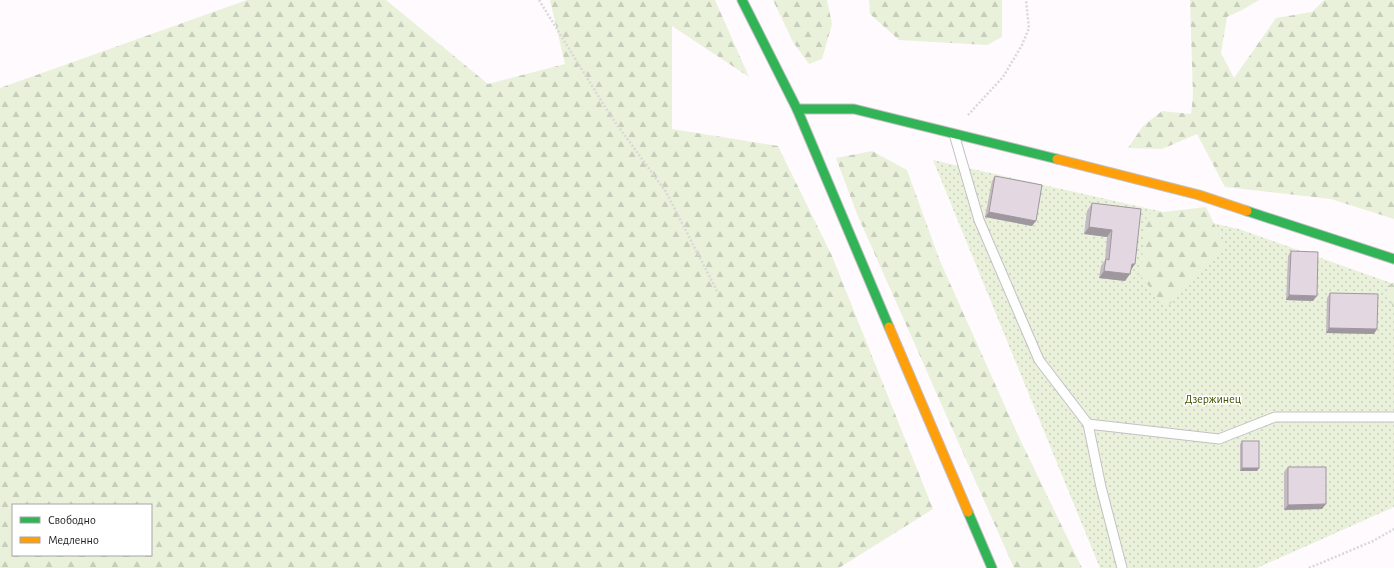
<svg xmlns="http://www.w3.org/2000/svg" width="1394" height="568" viewBox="0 0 1394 568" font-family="'Alegreya Sans',sans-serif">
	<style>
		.grass { fill: url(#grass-dots) }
		.forest { fill: url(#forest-firs); fill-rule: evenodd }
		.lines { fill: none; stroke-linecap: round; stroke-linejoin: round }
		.lane-casing { stroke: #c3c0c3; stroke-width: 11 }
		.fast-casing { stroke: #c3c0c3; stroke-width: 11 }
		.slow-casing { stroke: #c3c0c3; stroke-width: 11 }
		.path { stroke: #d9d8d8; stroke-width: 2.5; stroke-dasharray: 2 2; stroke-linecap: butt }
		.lane { stroke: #fffeff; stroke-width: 9 }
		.fast { stroke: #30b455; stroke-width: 9 }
		.slow { stroke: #ff9f0a; stroke-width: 9 }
		.wall { fill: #c3bac2 }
		.shaded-wall { fill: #9f979e }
		.building { fill: #e3d8e2; stroke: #9f979e }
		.labels { text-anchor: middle; stroke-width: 3; stroke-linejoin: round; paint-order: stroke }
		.park-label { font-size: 12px; fill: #405601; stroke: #fff }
	</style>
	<defs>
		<pattern id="grass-dots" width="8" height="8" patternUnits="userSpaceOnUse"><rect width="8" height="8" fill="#eaf1db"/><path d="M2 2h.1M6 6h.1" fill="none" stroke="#c8cebc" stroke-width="1.8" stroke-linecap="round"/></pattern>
		<pattern id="forest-firs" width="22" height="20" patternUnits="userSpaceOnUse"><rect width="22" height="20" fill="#eaf1db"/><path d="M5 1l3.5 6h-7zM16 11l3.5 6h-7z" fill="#c8cebc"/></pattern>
	</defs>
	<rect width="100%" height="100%" fill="#fefafd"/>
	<path class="grass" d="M933,160L1239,229L1394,284V507L1257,568H1100Z"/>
	<g class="forest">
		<path d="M247,0H386L488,84L565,64L550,0H715L749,77L672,26V129L778,146L832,256L933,509L839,568H0V88ZM13,505H151V555H13Z"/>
		<path d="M773,0H827L832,24L822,59L809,64L793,42Z"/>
		<path d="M869,0H1002V37L987,45L899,40L870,14Z"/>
		<path d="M1190,0H1259L1244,9L1227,17L1221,53L1234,78L1276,18L1312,12L1324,0H1394V219L1331,199L1225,187L1197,134L1162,149L1128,148L1143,126L1162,111L1191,114L1193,96Z"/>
		<path d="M872,151L907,170L940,261L1017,433L1082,568H1014L857,214L836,158Z"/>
		<path d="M1206,207L1225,247L1166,308L1140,275L1147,214Z"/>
		<path d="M1394,282V311L1386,287Z"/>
	</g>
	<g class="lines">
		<defs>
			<g id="lane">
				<path d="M954,134L979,220L1039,360L1088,424L1219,439L1275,417H1394"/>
				<path d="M1088,424L1101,487L1122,568"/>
			</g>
			<g id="fast">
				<path d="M742,0L797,109L889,327"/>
				<path d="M797,109H854L1057,159"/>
				<path d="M1247,211L1394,259"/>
				<path d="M968,512L992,568"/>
			</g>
			<g id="slow">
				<path d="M1057,159L1199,195L1247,211"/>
				<path d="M889,327L968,512"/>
			</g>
		</defs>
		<use href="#lane" class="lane-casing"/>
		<use href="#fast" class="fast-casing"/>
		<use href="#slow" class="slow-casing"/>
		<g class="path">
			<path d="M539,0L610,115L666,192L717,291"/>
			<path d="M968,115L1003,77L1022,45L1029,28L1026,0"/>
			<path d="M1309,568L1373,541L1394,529"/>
		</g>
		<use href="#lane" class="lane"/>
		<use href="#fast" class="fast"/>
		<use href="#slow" class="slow"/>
	</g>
	<g class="wall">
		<path d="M995,176L1032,226L985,217L992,181Z"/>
		<path d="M1092,203L1141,209L1135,264L1131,270L1125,281L1099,278L1101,266L1105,260L1107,237L1084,234L1087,211Z"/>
		<path d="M1291,251L1313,301L1286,300L1288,256Z"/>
		<path d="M1330,293L1374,334L1326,333L1327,298Z"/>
		<path d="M1242,441L1259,468L1257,471H1240V444Z"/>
		<path d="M1288,467L1322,509L1284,510V472Z"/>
	</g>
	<g class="shaded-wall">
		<path d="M989,212L1036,221L1032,226L985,217Z"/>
		<path d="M1089,227L1112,230L1107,237L1084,234Z"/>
		<path d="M1132,264H1135L1130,271Z"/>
		<path d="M1104,271L1130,274L1125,281L1099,278Z"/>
		<path d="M1289,295L1317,296L1313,301L1286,300Z"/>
		<path d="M1329,328L1377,329L1374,334L1326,333Z"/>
		<path d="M1242,468H1259L1257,471H1240Z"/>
		<path d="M1326,504L1322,509L1284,510L1288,505Z"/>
	</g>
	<g class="building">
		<path d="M995,176L1042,185L1036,221L989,212Z"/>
		<path d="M1092,203L1141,209L1135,264H1132L1130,274L1104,271L1106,259L1109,260L1112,230L1089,227Z"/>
		<path d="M1291,251L1318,252L1317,296L1289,295Z"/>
		<path d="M1330,293L1378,294L1377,329L1329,328Z"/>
		<rect x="1242" y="441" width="17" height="27"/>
		<path d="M1288,467H1326V504L1288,505Z"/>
	</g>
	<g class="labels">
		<g class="park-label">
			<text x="1213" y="403">Дзержинец</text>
		</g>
	</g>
	<rect x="12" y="504" width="140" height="52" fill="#ffffff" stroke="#a6a5a6"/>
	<rect x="20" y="517" width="20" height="6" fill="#30b455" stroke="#a6a5a6"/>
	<text x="48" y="524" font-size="12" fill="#211d20">Свободно</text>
	<rect x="20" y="537" width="20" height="6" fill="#ff9f0a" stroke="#a6a5a6"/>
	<text x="48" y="544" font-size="12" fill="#211d20">Медленно</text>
</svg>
